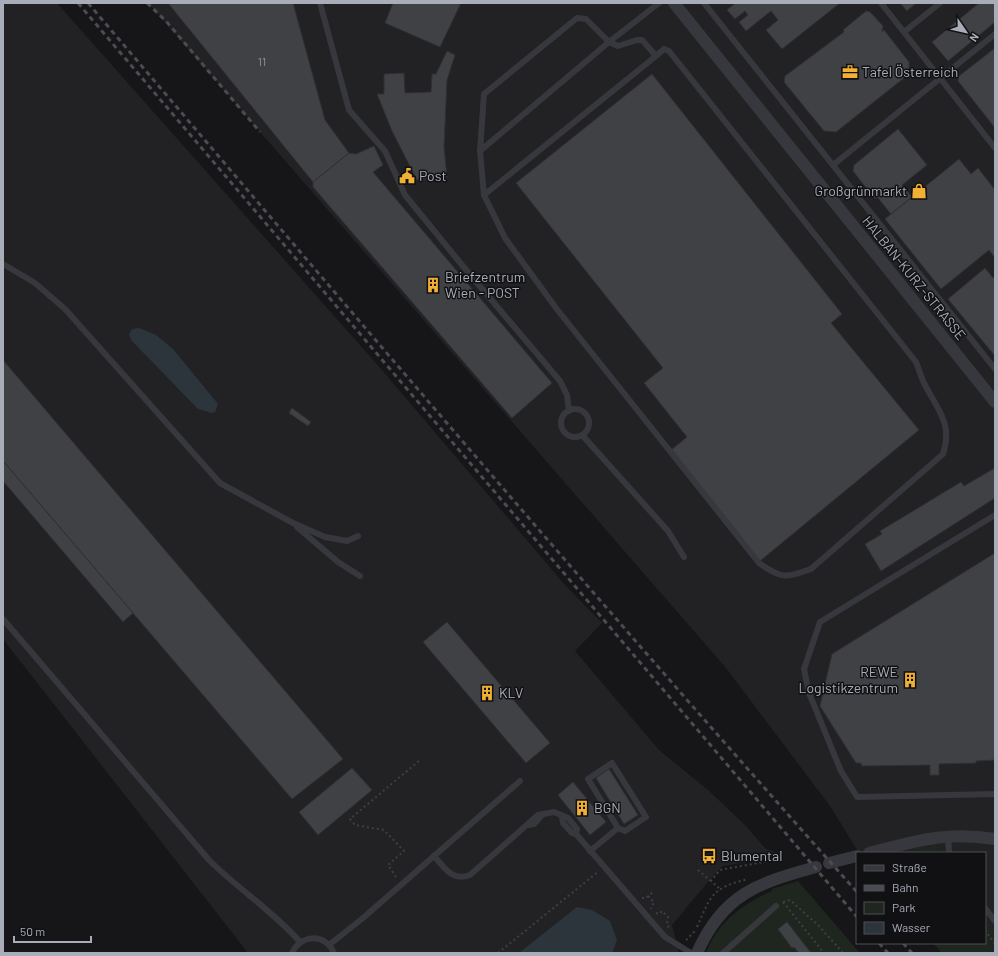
<svg xmlns="http://www.w3.org/2000/svg" width="998" height="956" viewBox="0 0 998 956" font-family="Barlow,sans-serif">
	<style>
		.built { fill: #222225 }
		.green { fill: #1e261f }
		.water { fill: #2c353c }
		.building { fill: #404145; stroke: #303034 }
		.lines { fill: none; stroke-linecap: round; stroke-linejoin: round }
		.path { stroke: #3d3f44; stroke-width: 2; stroke-dasharray: 2 3; stroke-linecap: butt }
		.lane { stroke: #37383d; stroke-width: 6 }
		.street { stroke: #37383d; stroke-width: 12 }
		.rail { stroke: #4a4c52; stroke-width: 3; stroke-dasharray: 5 4; stroke-linecap: butt }
		.labels { text-anchor: middle; stroke-width: 3; stroke-linejoin: round; paint-order: stroke }
		.number-label { font-size: 12px; fill: #8e929b }
		.poi-label { font-size: 14px; fill: #a8adb8; stroke: #111113; text-anchor: start }
		.street-label { font-size: 14px; fill: #a8adb8; stroke: #111113 }
	</style>
	<rect width="100%" height="100%" fill="#161618"/>
	<g class="built">
		<path d="M3,3H57L375,362L565,585L602,623L575,651L659,750L708,790L745,825L766,849L773,851L778,857L723,866L707,883L672,925L679,953H248L3,639Z"/>
		<path d="M148,3H995V935L985,922V853H941L936,843L901,853H859L830,806L726,668Z"/>
	</g>
	<g class="green">
		<path d="M936,842L941,853H901Z"/>
		<path d="M798,881L860,953H706C718,922 742,904 772,891V889Z"/>
		<path d="M985,922L995,935V953H942L933,943H985Z"/>
	</g>
	<g class="water">
		<path d="M139,328L156,335L173,349L218,404L215,412L212,413L198,409L132,341L129,335L132,329Z"/>
		<path d="M577,907L592,910L610,921L617,940L612,953H519Z"/>
	</g>
	<g class="building">
		<path d="M168,3H293L325,120L349,153L313,182Z"/>
		<path d="M393,3H461L440,47L385,23Z"/>
		<path d="M733,3H840L782,49L766,30L778,20L771,11L746,31L739,22L748,15L745,11L735,19L727,10L734,4Z"/>
		<path d="M900,3H916L907,11Z"/>
		<path d="M979,3H995V22L948,61L932,42Z"/>
		<path d="M866,11L870,12L883,26L882,32L884,30L909,62V74L836,132L824,131L784,82L785,76L844,32L843,30Z"/>
		<path d="M995,48V128L958,81L959,76Z"/>
		<path d="M447,51L455,55L447,80L444,147L447,177L417,180L392,131L377,94H384V74L404,73L405,93L431,92L432,74H436Z"/>
		<path d="M652,74L842,314L831,323L919,430L760,561L670,451L687,437L644,383L663,368L516,183Z"/>
		<path d="M898,129L927,165L902,185L912,197L891,214L878,198H874L853,171L854,165Z"/>
		<path d="M374,146L383,165L373,172L552,383L512,418L313,187V182L349,153L356,154Z"/>
		<path d="M959,159L971,174L978,168L995,190V258L989,250L941,289L885,219Z"/>
		<path d="M985,268L993,278L995,276V356L948,299Z"/>
		<path d="M3,360L343,759L292,799L3,461Z"/>
		<path d="M292,408L311,422L308,426L289,413Z"/>
		<path d="M3,461L133,613L123,622L3,481Z"/>
		<path d="M995,468V498L881,571L865,544L882,534L880,531L961,482L964,486Z"/>
		<path d="M995,553V760L976,761V763L939,764V775H930V765L862,766L861,763H856L820,706L832,654Z"/>
		<path d="M447,622L550,743L526,763L423,642Z"/>
		<path d="M352,768L372,790L318,835L299,812Z"/>
		<path d="M609,769L638,815L624,824L596,778Z"/>
		<path d="M573,782L606,822L590,835L558,795Z"/>
		<path d="M787,922L811,953H799L794,947L792,948L778,929Z"/>
	</g>
	<g class="lines">
		<g class="path">
			<path d="M698,870L711,881"/>
			<path d="M396,877L388,865L404,851L384,830L355,825L350,819L420,760"/>
			<path d="M719,888L711,881L720,870L780,859"/>
			<path d="M648,896L654,902L651,909"/>
			<path d="M642,898H646L654,891"/>
			<path d="M783,902L790,900L819,926L843,953"/>
			<path d="M783,902L824,953"/>
			<path d="M656,913L659,914L662,911L668,917L667,924L669,928"/>
			<path d="M697,927C711,895 712,888 748,879"/>
			<path d="M985,930L995,944"/>
			<path d="M686,940L695,931"/>
			<path d="M498,953L599,871"/>
		</g>
		<g class="lane">
			<path d="M320,3L349,110L385,151L405,195L462,265L560,381L567,395L569,411"/>
			<path d="M704,3L995,369"/>
			<path d="M881,3L995,148"/>
			<path d="M904,32L940,3"/>
			<path d="M480,151L484,195L656,56L642,40H637L618,46L609,42L586,19L577,18L484,94L480,151L609,42L659,3"/>
			<path d="M833,165L995,34"/>
			<path d="M484,195L505,238L556,308L759,563C782,579 785,578 811,569L943,454C953,424 938,410 925,385C921,377 919,369 916,362L669,51L664,49L656,56"/>
			<path d="M3,264L35,283L65,309L220,483L293,523L325,537L347,541L358,536"/>
			<circle cx="575" cy="423" r="14"/>
			<path d="M583,436L668,531L684,557"/>
			<path d="M995,515L820,622L804,669L809,693L841,771L857,797L995,794"/>
			<path d="M297,527L338,562L360,576"/>
			<path d="M3,619L209,860C238,889 273,911 300,942"/>
			<path d="M612,763L646,817L625,831L618,828L588,779Z"/>
			<path d="M562,817L563,823L572,833L576,834L665,937L691,953"/>
			<path d="M528,825L534,824L543,814"/>
			<path d="M948,835L949,853"/>
			<path d="M590,851L618,828"/>
			<path d="M434,856C445,868 452,882 470,875L538,815L554,812L568,818L577,829L576,834"/>
			<path d="M985,908L995,921"/>
			<path d="M329,945L363,918L520,781"/>
			<path d="M292,953C300,934 326,933 334,953"/>
			<path d="M723,953L776,906"/>
		</g>
		<g class="street">
			<path d="M674,3L995,402"/>
			<path d="M869,853C916,841 946,831 995,839"/>
			<path d="M829,863L857,856"/>
			<path d="M697,953C723,894 758,883 816,867"/>
		</g>
		<g class="rail">
			<path d="M78,3L857,917"/>
			<path d="M88,3C342,301 596,600 857,892"/>
			<path d="M147,3L166,21L260,132"/>
			<path d="M879,943L888,953"/>
			<path d="M903,943L912,953"/>
		</g>
	</g>
	<defs>
		<symbol id="office-bare" viewBox="-9 -9 18 18"><path d="M-6-3h4V-5.5h4V-3h4V5H-6ZM-1-4.5V-3h2v-1.5ZM-6 0V1H6V0Z" fill="#f2b134" stroke="#111113" stroke-width="2.5" paint-order="stroke"/></symbol>
		<symbol id="civic-bare" viewBox="-9 -9 18 18"><path d="M-.6-6.5H3V-4.5H.6V-3L4-1V1h2V6H-6V1h2V-1L-.6-3ZM-1.2 2.5V6h2.4V2.5Z" fill="#f2b134" stroke="#111113" stroke-width="2.5" paint-order="stroke"/></symbol>
		<symbol id="shop-bare" viewBox="-9 -9 18 18"><path d="M-5-2.5h2.3a2.7 3.5 0 0 1 5.4 0H5L5.5 6h-11ZM-1.5-2.5h3a1.5 2.3 0 0 0-3 0Z" fill="#f2b134" stroke="#111113" stroke-width="2.5" paint-order="stroke"/></symbol>
		<symbol id="building-bare" viewBox="-9 -9 18 18"><path d="M-4-6H4V6H1V3H-1V6H-4ZM-2.5-4.3h1.7v1.8h-1.7ZM.8-4.3h1.7v1.8H.8ZM-2.5-1h1.7V.8h-1.7ZM.8-1h1.7V.8H.8Z" fill="#f2b134" stroke="#111113" stroke-width="2.5" paint-order="stroke"/></symbol>
		<symbol id="bus-bare" viewBox="-9 -9 18 18"><path d="M-5-6H5V4H4V6H2V4H-2V6H-4V4H-5ZM-3.5-4V0h7V-4ZM-3.5 1.2v1.5H-2V1.2ZM2 1.2v1.5H3.5V1.2Z" fill="#f2b134" stroke="#111113" stroke-width="2.5" paint-order="stroke"/></symbol>
	</defs>
	<g fill-rule="evenodd">
		<use href="#office-bare" x="839" y="61" width="22" height="22"/>
		<use href="#civic-bare" x="396" y="165" width="22" height="22"/>
		<use href="#shop-bare" x="908" y="180" width="22" height="22"/>
		<use href="#building-bare" x="422" y="274" width="22" height="22"/>
		<use href="#building-bare" x="899" y="669" width="22" height="22"/>
		<use href="#building-bare" x="476" y="682" width="22" height="22"/>
		<use href="#building-bare" x="571" y="797" width="22" height="22"/>
		<use href="#bus-bare" x="698" y="845" width="22" height="22"/>
	</g>
	<g class="labels">
		<g class="number-label">
			<text x="262" y="66">11</text>
		</g>
		<g class="poi-label">
			<text x="862" y="77">Tafel Österreich</text>
			<text x="419" y="181">Post</text>
			<text x="907" y="196" text-anchor="end">Großgrünmarkt</text>
			<text x="445" y="282">Briefzentrum<tspan x="445" dy="16">Wien - POST</tspan></text>
			<text x="898" y="677" text-anchor="end">REWE<tspan x="898" dy="16">Logistikzentrum</tspan></text>
			<text x="499" y="698">KLV</text>
			<text x="594" y="813">BGN</text>
			<text x="721" y="861">Blumental</text>
		</g>
		<g class="street-label">
			<text transform="translate(914 278) rotate(51)" y="5">HALBAN-KURZ-STRASSE</text>
		</g>
	</g>
	<rect width="998" height="956" fill="none" stroke="#a8adb8" stroke-width="8"/>
	<rect x="856" y="852" width="130" height="92" fill="#111113" stroke="#4d4f55"/>
	<rect x="864" y="865" width="20" height="6" fill="#37383d" stroke="#4d4f55"/>
	<text x="892" y="872" font-size="12" fill="#a8adb8">Straße</text>
	<rect x="864" y="885" width="20" height="6" fill="#4a4c52" stroke="#4d4f55"/>
	<text x="892" y="892" font-size="12" fill="#a8adb8">Bahn</text>
	<rect x="864" y="902" width="20" height="12" fill="#1e261f" stroke="#4d4f55"/>
	<text x="892" y="912" font-size="12" fill="#a8adb8">Park</text>
	<rect x="864" y="922" width="20" height="12" fill="#2c353c" stroke="#4d4f55"/>
	<text x="892" y="932" font-size="12" fill="#a8adb8">Wasser</text>
	<g transform="translate(966 32) rotate(124)" stroke="#111113" stroke-width="3" paint-order="stroke">
	<path d="M0-3L7 15L0 10L-7 15Z" fill="#a8adb8"/>
	<text y="-6" font-size="11" font-weight="bold" text-anchor="middle" fill="#a8adb8">N</text>
	</g>
	<path d="M14 936v6h77v-6" fill="none" stroke="#a8adb8" stroke-width="2"/>
	<text x="20" y="936" font-size="12" fill="#a8adb8" stroke="#111113" stroke-width="3" paint-order="stroke">50 m</text>
</svg>
